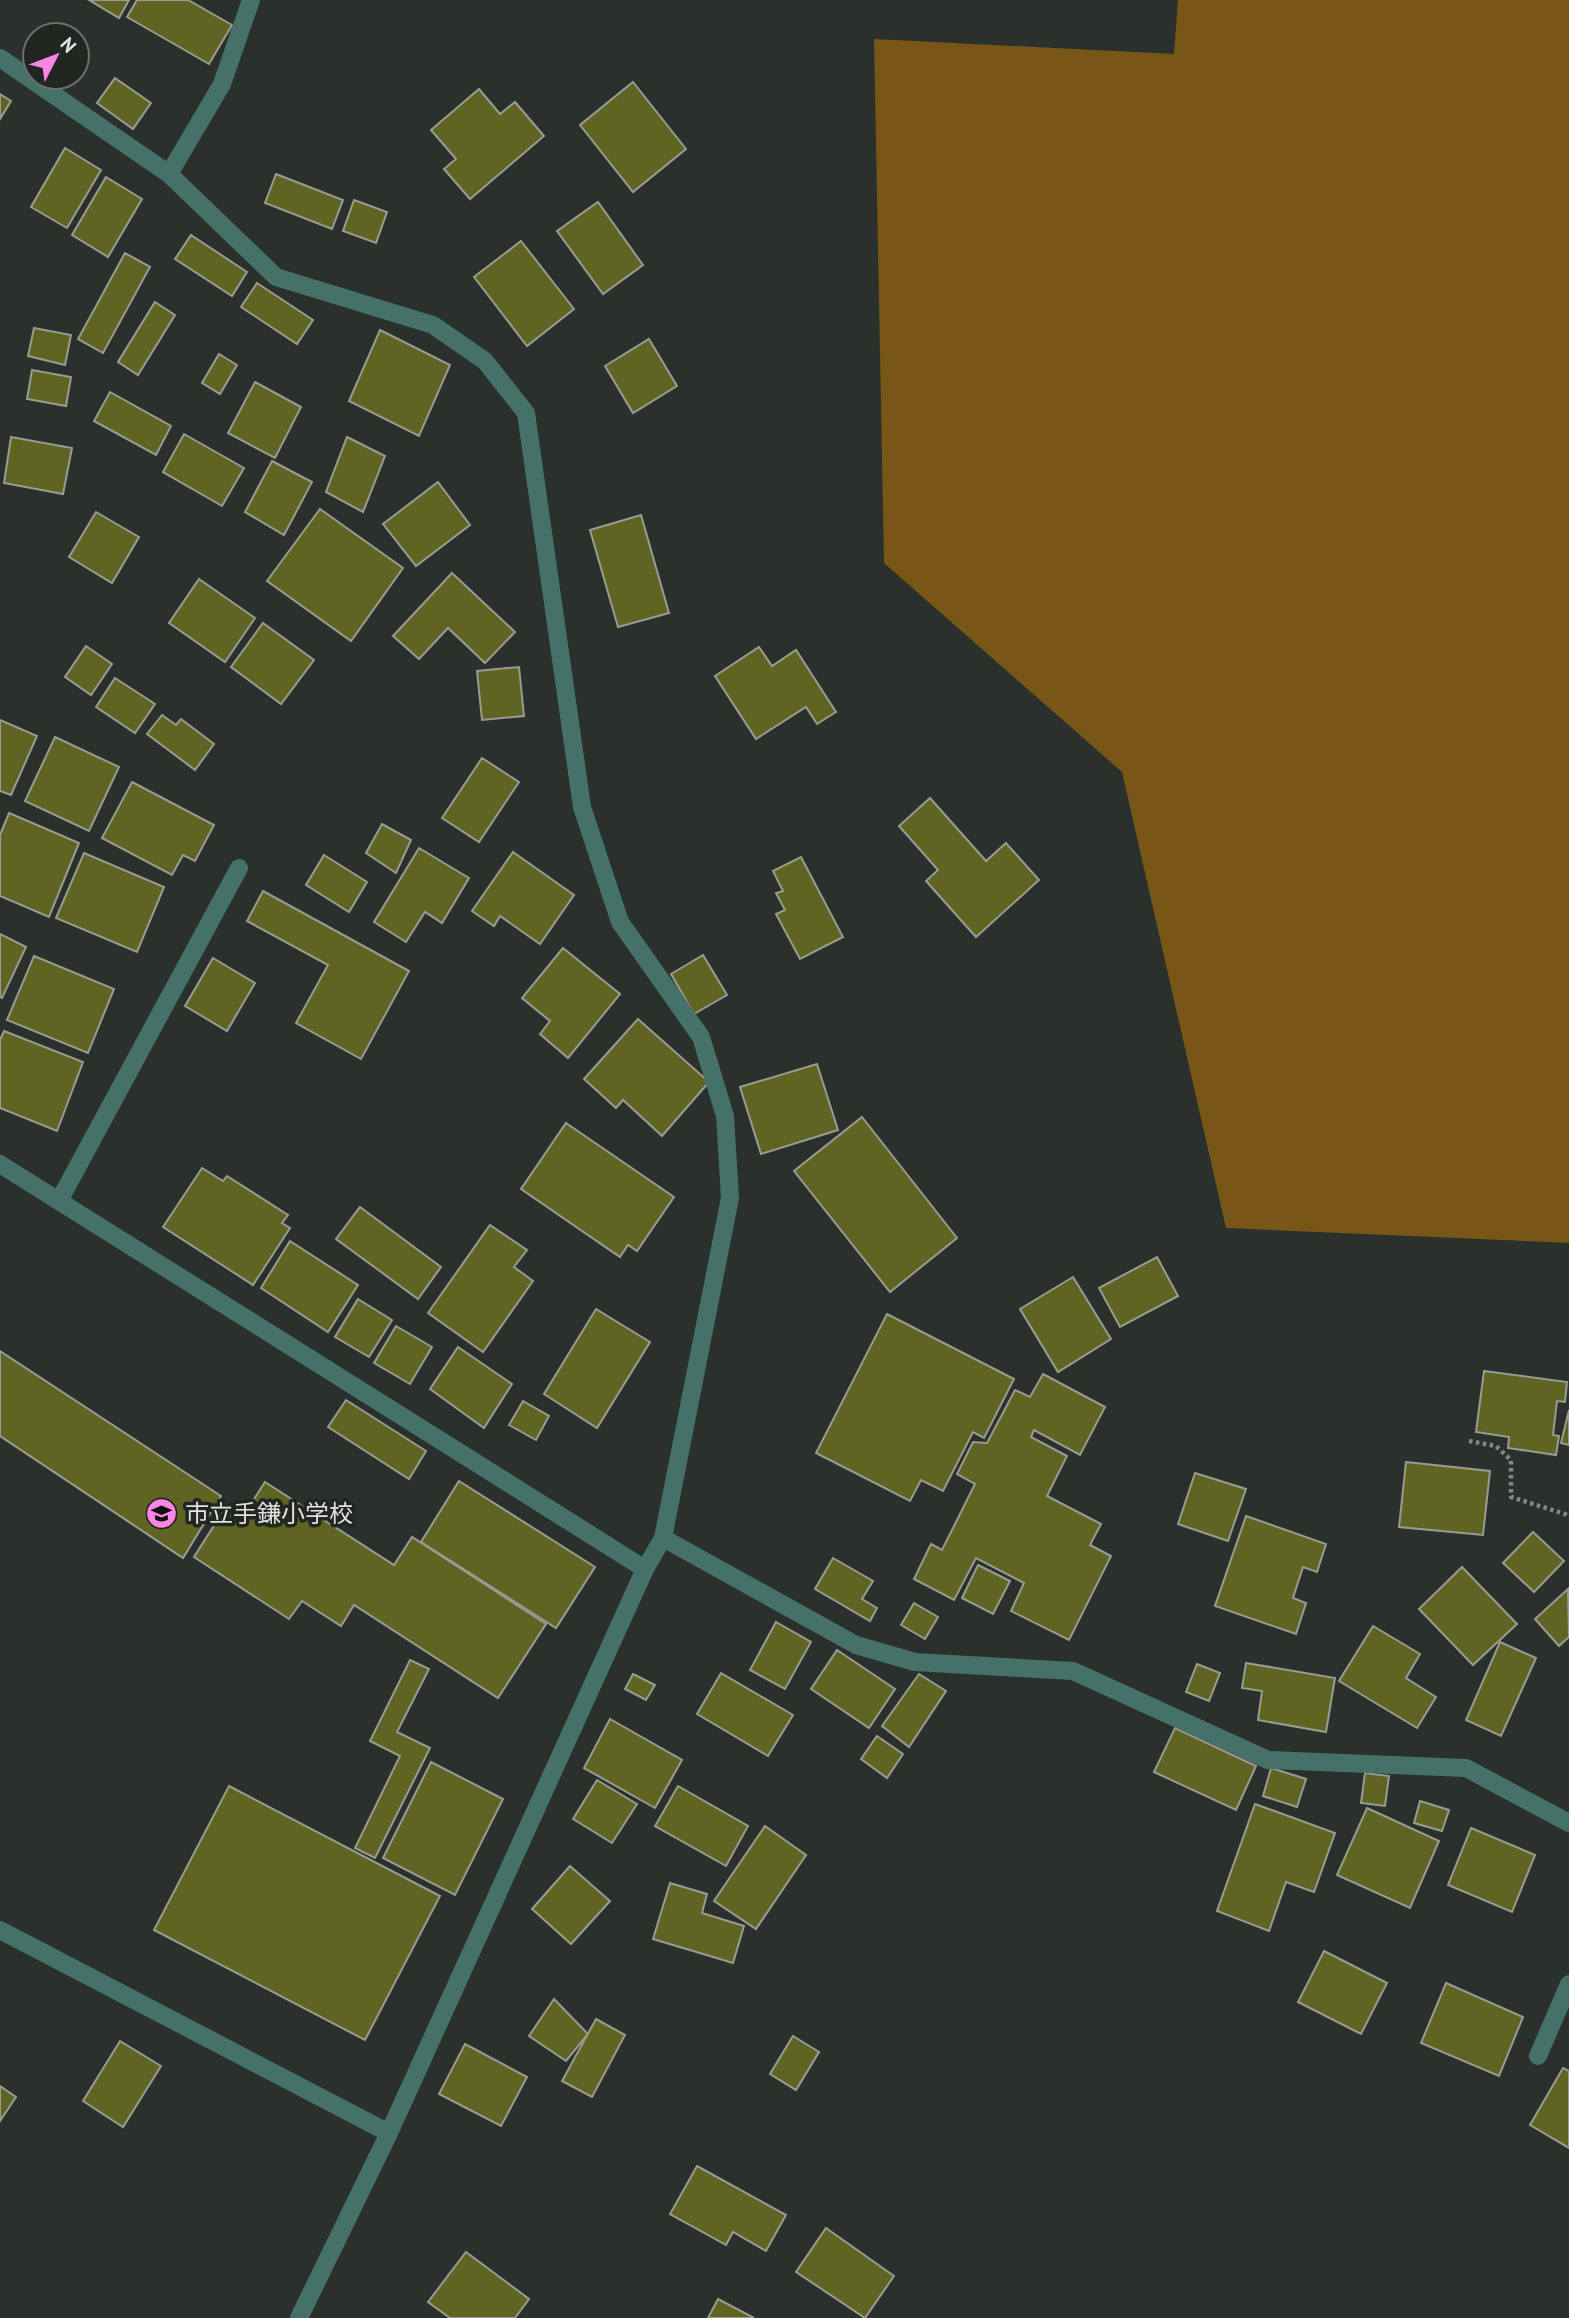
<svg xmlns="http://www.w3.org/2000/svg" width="1569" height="2318" viewBox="0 0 1569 2318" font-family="'PT Sans','Noto Sans JP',sans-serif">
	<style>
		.forest { fill: #775617 }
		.building { fill: #5f6423; stroke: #9a9b93; stroke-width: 2 }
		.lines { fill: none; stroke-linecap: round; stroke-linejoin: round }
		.path { stroke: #838884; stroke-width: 4.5; stroke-dasharray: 3.5 3.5; stroke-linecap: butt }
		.street { stroke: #467169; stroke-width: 18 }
		.labels { text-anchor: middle; stroke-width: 7; stroke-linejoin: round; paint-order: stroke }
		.poi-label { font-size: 24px; fill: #dfe2df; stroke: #212621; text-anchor: start }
	</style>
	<rect width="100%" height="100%" fill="#2a302b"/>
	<path class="forest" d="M1178,0H1569V1243L1226,1228L1122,772L884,563L874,39L1174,54Z"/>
	<g class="building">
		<path d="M89,0H129L119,18Z"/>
		<path d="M137,0H188L232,25L209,64L127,17Z"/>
		<path d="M115,78L151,103L133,129L97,103Z"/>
		<path d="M633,82L686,149L633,192L580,125Z"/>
		<path d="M479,89L500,114L515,102L544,136L470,199L444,169L456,159L431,130Z"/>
		<path d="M0,94L11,101L0,119Z"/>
		<path d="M65,148L101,170L67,228L31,207Z"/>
		<path d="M276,174L343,200L332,229L265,203Z"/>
		<path d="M106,177L142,199L108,257L72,235Z"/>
		<path d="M354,200L387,212L376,243L343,231Z"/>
		<path d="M598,202L643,265L603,294L557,231Z"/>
		<path d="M191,235L247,272L232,296L175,259Z"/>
		<path d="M521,241L574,309L527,346L474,277Z"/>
		<path d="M125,253L150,267L103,353L78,339Z"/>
		<path d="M257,283L313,320L297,344L241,307Z"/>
		<path d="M155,302L175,315L138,375L118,362Z"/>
		<path d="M34,328L71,335L65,365L28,356Z"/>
		<path d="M380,330L450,365L419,436L349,401Z"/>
		<path d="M649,339L677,386L633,413L605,366Z"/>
		<path d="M219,354L237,365L220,394L202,383Z"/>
		<path d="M32,370L71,377L66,406L27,399Z"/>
		<path d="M255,382L301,407L275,458L228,433Z"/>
		<path d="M110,392L171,426L156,455L94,421Z"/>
		<path d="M184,434L244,468L222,506L163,472Z"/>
		<path d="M11,437L72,448L63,494L4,483Z"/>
		<path d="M347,437L385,456L363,512L326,492Z"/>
		<path d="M272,461L312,482L284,535L245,512Z"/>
		<path d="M438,482L470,525L416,566L383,524Z"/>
		<path d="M320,509L403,568L351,641L267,581Z"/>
		<path d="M96,512L139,537L112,583L69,557Z"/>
		<path d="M641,515L669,613L618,627L590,530Z"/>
		<path d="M452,573L515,632L485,663L448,628L419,659L393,636Z"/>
		<path d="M199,579L255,618L225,662L169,623Z"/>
		<path d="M263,623L314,660L281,704L231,667Z"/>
		<path d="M86,646L112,664L91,695L65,677Z"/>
		<path d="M759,647L772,666L796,650L836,712L817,724L806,707L756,739L715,676Z"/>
		<path d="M519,667L524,716L482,720L477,671Z"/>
		<path d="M115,678L155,704L135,733L96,707Z"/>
		<path d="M162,715L176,725L181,719L214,744L195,770L147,734Z"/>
		<path d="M0,720L37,736L11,795L0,791Z"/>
		<path d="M55,737L119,767L89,831L25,801Z"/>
		<path d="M482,758L519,782L479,842L442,818Z"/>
		<path d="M132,782L214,825L195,861L183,855L172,875L102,838Z"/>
		<path d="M930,798L986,861L1006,843L1039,880L976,937L926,881L938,870L899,826Z"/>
		<path d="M9,813L79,843L49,917L0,896V835Z"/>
		<path d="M382,824L411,840L396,873L366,853Z"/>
		<path d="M419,848L469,878L442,923L425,912L406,942L374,922Z"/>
		<path d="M513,852L574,895L540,944L500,916L494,926L472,911Z"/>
		<path d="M84,853L164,887L137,952L56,918Z"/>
		<path d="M324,855L367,882L349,912L306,885Z"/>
		<path d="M801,857L843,937L800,959L776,914L785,910L776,893L783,891L773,871Z"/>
		<path d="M263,891L409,971L361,1059L296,1023L328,965L247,921Z"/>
		<path d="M0,934L26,947L2,998L0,997Z"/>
		<path d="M563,948L620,994L568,1058L540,1034L550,1021L522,998Z"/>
		<path d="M703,955L727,995L694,1014L671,974Z"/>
		<path d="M34,956L114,989L88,1053L7,1020Z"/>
		<path d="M213,958L255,983L227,1031L185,1006Z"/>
		<path d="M638,1019L709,1082L662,1136L623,1100L616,1108L584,1079Z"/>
		<path d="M4,1031L83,1062L57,1131L0,1108V1040Z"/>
		<path d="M817,1064L838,1130L761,1154L740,1087Z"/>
		<path d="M862,1117L957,1238L890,1292L794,1171Z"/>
		<path d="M566,1123L674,1197L637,1251L628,1245L620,1257L521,1189Z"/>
		<path d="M202,1168L223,1181L227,1176L288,1215L282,1223L290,1228L253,1285L163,1227Z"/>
		<path d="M360,1207L441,1267L418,1299L336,1239Z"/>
		<path d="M490,1225L527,1250L514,1267L533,1281L483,1352L428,1313Z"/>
		<path d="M290,1241L358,1285L328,1332L261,1288Z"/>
		<path d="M1157,1257L1178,1296L1120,1327L1099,1288Z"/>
		<path d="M1073,1277L1111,1339L1058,1372L1020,1309Z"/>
		<path d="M358,1299L392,1320L369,1357L335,1337Z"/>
		<path d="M596,1309L650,1342L597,1428L544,1394Z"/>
		<path d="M887,1314L1014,1379L984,1438L973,1432L943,1491L921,1480L910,1501L816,1453Z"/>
		<path d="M396,1326L432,1347L410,1384L374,1363Z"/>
		<path d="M458,1347L512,1384L484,1428L430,1389Z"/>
		<path d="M0,1351L221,1496L183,1558L0,1436Z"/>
		<path d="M1484,1371L1567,1382L1565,1402L1557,1401L1553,1435L1559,1436L1556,1455L1508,1448L1509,1437L1476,1432Z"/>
		<path d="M1043,1374L1105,1407L1080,1455L1034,1430L1031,1437L1067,1456L1047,1496L1101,1524L1090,1545L1111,1556L1069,1640L1011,1611L1024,1583L976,1558L954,1600L914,1579L931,1544L942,1550L975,1484L957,1474L973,1442L987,1443L1015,1390L1030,1397Z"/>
		<path d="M346,1400L426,1451L409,1479L328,1427Z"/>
		<path d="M523,1401L549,1416L536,1440L509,1425Z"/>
		<path d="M1569,1410V1445L1561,1443Z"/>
		<path d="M1406,1462L1490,1471L1483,1535L1399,1527Z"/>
		<path d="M1195,1473L1246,1489L1228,1541L1178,1524Z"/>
		<path d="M459,1481L595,1567L556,1628L421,1542Z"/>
		<path d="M265,1482L394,1565L412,1537L546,1624L498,1698L354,1605L341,1626L302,1601L289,1619L194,1557L227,1505L243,1516Z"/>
		<path d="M1246,1516L1326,1544L1317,1572L1303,1567L1293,1598L1306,1603L1296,1634L1215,1606Z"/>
		<path d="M1533,1532L1564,1561L1534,1592L1503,1563Z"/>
		<path d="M833,1558L873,1581L862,1599L877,1608L870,1621L815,1589Z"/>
		<path d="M978,1565L1010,1581L993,1614L962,1598Z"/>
		<path d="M1462,1567L1517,1624L1473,1665L1419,1609Z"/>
		<path d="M1568,1589L1569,1637L1559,1646L1535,1619Z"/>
		<path d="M914,1603L938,1617L925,1639L901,1625Z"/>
		<path d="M776,1622L811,1642L785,1689L750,1670Z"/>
		<path d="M1373,1626L1420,1654L1406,1678L1436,1697L1417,1728L1339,1681Z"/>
		<path d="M1500,1642L1536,1658L1501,1736L1466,1720Z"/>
		<path d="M837,1650L895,1689L869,1728L811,1689Z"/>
		<path d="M410,1660L429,1669L397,1732L430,1748L375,1858L355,1848L400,1756L370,1741Z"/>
		<path d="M1246,1663L1335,1678L1326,1732L1258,1720L1262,1691L1242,1688Z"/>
		<path d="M1197,1664L1220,1673L1209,1701L1186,1692Z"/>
		<path d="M721,1673L793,1715L768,1756L697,1714Z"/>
		<path d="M633,1674L655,1685L646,1700L625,1689Z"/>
		<path d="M919,1674L946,1691L909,1747L882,1726Z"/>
		<path d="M610,1719L682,1760L655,1808L584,1768Z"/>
		<path d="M1175,1728L1256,1766L1236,1810L1154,1772Z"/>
		<path d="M877,1736L903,1754L887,1778L861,1759Z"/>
		<path d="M431,1762L503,1799L455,1895L383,1858Z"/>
		<path d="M1271,1768L1306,1779L1297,1807L1263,1796Z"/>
		<path d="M1365,1773L1389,1776L1385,1806L1361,1803Z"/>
		<path d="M597,1780L637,1804L612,1843L573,1819Z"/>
		<path d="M229,1786L440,1896L365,2040L154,1930Z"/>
		<path d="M678,1786L748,1826L726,1866L655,1826Z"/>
		<path d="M1420,1801L1449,1810L1442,1831L1414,1823Z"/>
		<path d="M1255,1804L1335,1833L1314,1892L1286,1882L1269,1931L1217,1911Z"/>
		<path d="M1367,1808L1439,1841L1410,1908L1337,1875Z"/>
		<path d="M765,1826L806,1855L756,1929L714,1901Z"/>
		<path d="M1471,1828L1535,1855L1512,1912L1448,1885Z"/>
		<path d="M570,1866L610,1901L571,1944L532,1909Z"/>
		<path d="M670,1883L707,1894L702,1913L744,1926L733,1963L653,1939Z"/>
		<path d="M1324,1951L1387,1983L1361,2034L1298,2002Z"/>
		<path d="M1446,1983L1523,2017L1499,2076L1421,2043Z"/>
		<path d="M554,1999L588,2034L566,2061L529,2036Z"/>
		<path d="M596,2019L625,2035L592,2097L562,2081Z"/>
		<path d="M793,2036L819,2052L796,2090L770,2074Z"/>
		<path d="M120,2041L161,2066L123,2127L83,2101Z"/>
		<path d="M465,2044L527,2077L501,2126L439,2094Z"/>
		<path d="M1563,2068L1569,2071V2148L1530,2125Z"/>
		<path d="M0,2086L16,2097L0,2121Z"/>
		<path d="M697,2166L786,2215L766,2251L733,2232L726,2245L670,2214Z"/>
		<path d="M826,2228L894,2276L865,2318L796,2272Z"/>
		<path d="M466,2252L529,2299L515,2318H450L428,2302Z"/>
		<path d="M718,2299L754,2318H708Z"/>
	</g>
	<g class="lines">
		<path class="path" d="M1469,1441L1496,1446L1511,1460V1497L1565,1514L1569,1518"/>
		<g class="street">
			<path d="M0,58L169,174L276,277L433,325L485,361L526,413L582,807L620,922L701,1037L725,1116L730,1198L663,1538L645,1569L389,2133L299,2318"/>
			<path d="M169,174L222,84L251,0"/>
			<path d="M0,1164L645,1569"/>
			<path d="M59,1201L239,868"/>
			<path d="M663,1538L856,1645L915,1662L1073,1671L1268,1760L1466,1768L1569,1823"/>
			<path d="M0,1930L389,2133"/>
			<path d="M1538,2056L1569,1984"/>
		</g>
	</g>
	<defs>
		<symbol id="school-disc" viewBox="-11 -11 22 22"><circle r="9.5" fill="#fc86e3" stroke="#212621"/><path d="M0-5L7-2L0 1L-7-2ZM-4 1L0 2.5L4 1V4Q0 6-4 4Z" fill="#111"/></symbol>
	</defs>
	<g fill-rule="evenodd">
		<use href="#school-disc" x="144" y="1496" width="35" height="35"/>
	</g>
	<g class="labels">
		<g class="poi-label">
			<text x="185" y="1522">市立手鎌小学校</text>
		</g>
	</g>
	<g transform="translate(56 56) rotate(48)"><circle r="33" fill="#212621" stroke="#6d716d" stroke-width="2"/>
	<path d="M0-5L12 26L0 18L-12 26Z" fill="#fc86e3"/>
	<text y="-10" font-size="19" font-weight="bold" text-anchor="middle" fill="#dfe2df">N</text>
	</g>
</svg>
